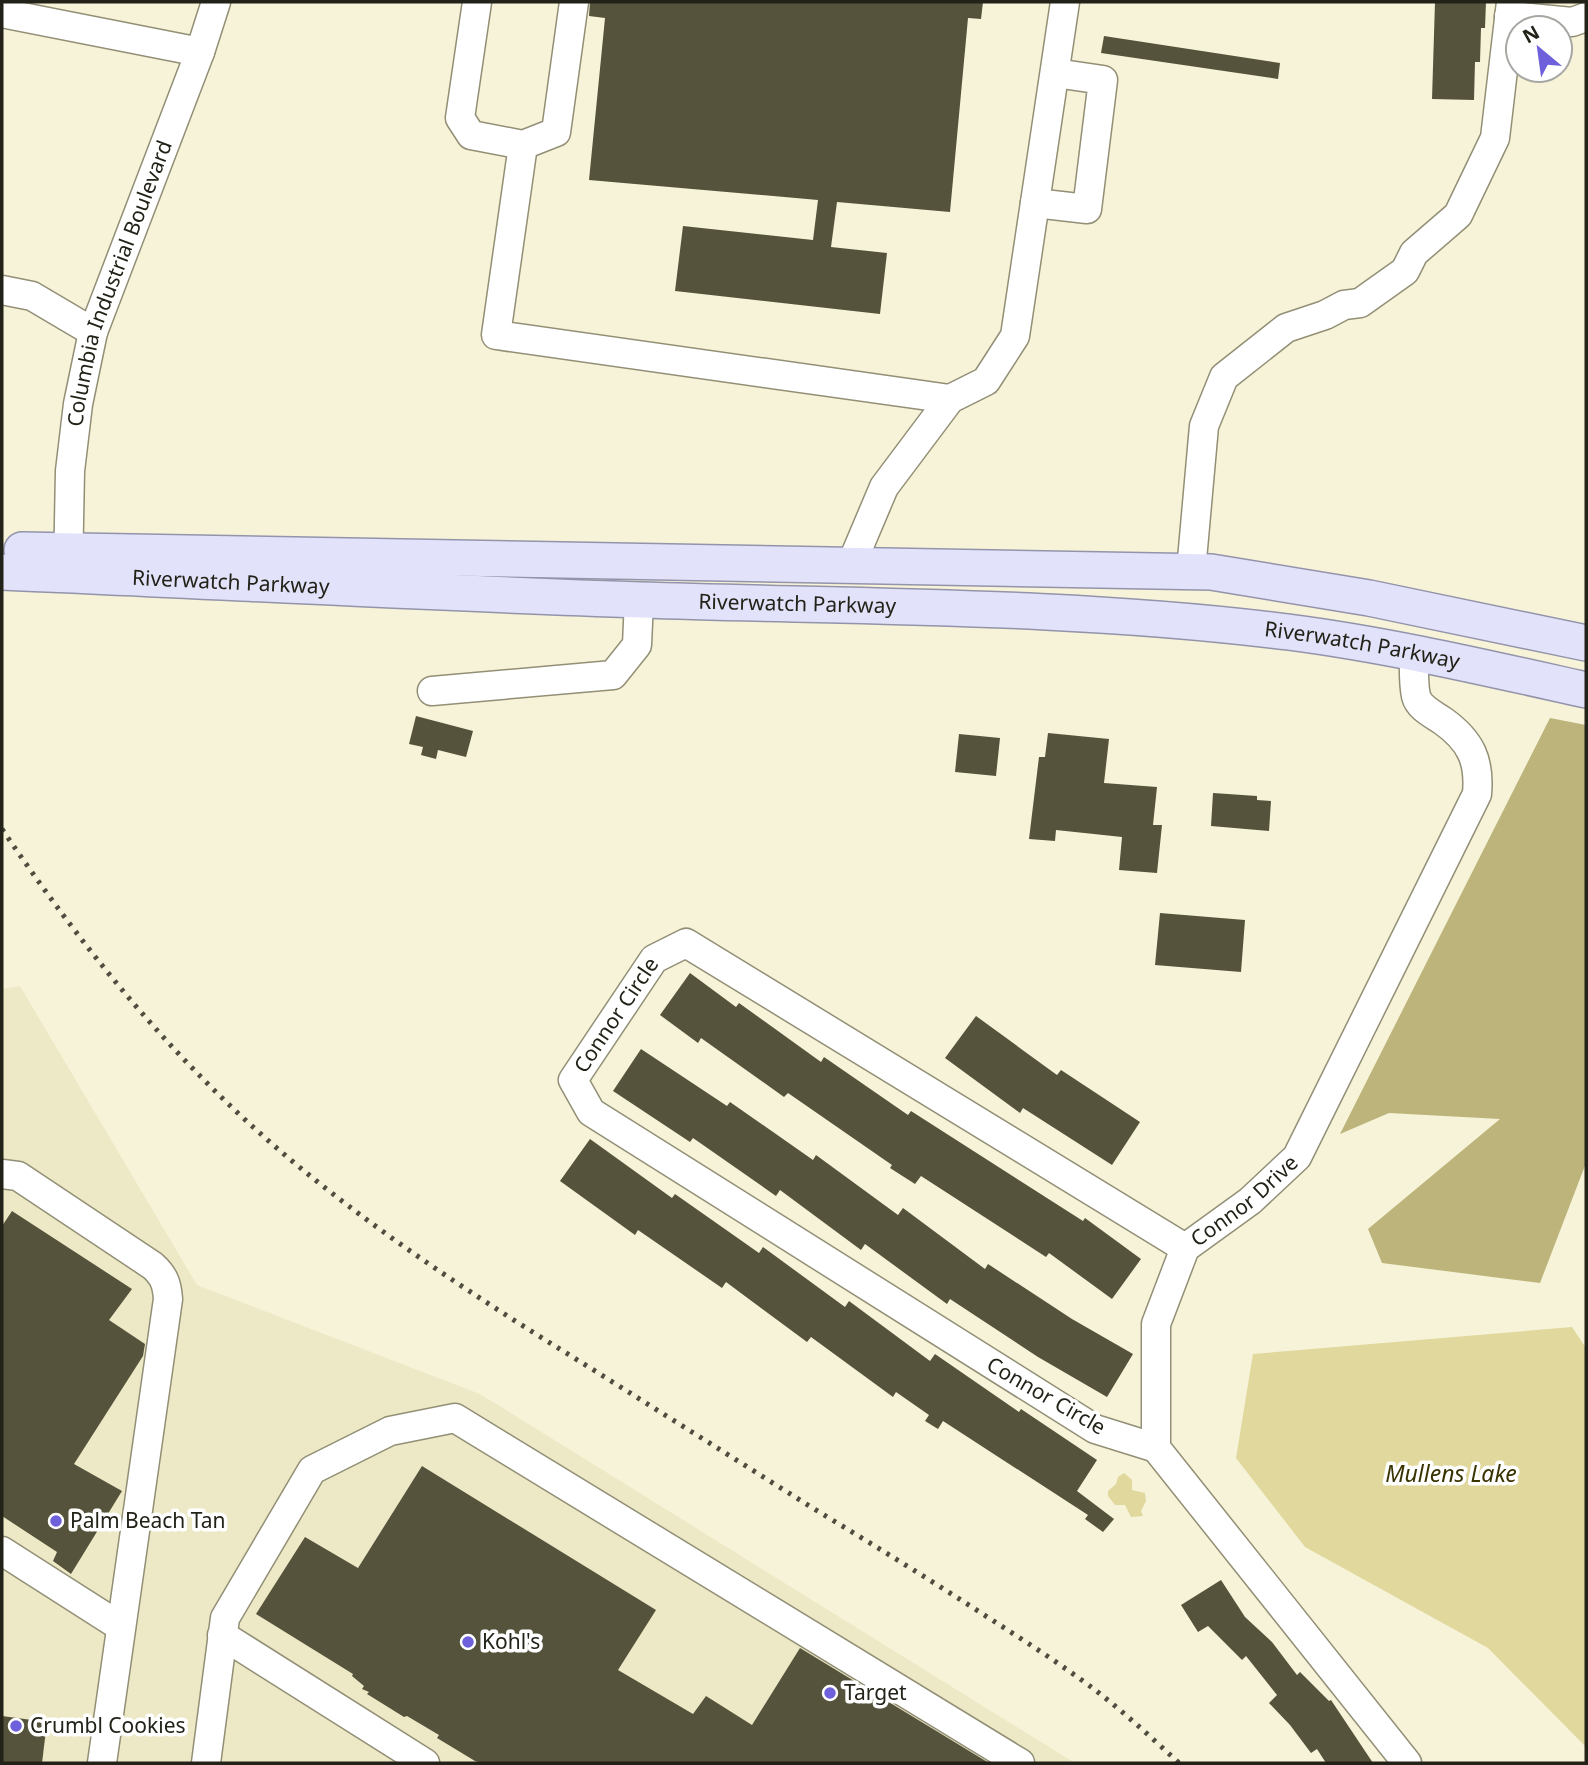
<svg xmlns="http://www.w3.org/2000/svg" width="1588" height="1765" viewBox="0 0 1588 1765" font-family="'Noto Sans',sans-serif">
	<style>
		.built { fill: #ede9c6 }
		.forest { fill: #bcb47a }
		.water { fill: #e0d89d }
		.building { fill: #56533c }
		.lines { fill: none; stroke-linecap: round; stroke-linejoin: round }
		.minor-casing { stroke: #928f76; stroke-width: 31 }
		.major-casing { stroke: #9393aa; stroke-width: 38 }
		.minor { stroke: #fff; stroke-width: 28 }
		.major { stroke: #e2e3fb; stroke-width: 35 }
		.rail { stroke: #4f4d3f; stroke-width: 5; stroke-dasharray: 3.5 7; stroke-linecap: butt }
		.poi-dot { fill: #6d60da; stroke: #fff; stroke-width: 2.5 }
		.labels { text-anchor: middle; stroke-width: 7; stroke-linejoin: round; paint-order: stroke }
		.street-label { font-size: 21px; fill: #232218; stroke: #fff }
		.poi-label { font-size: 21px; fill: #232218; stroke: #fff; text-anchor: start }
		.water-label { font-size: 23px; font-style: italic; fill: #393302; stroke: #fff }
	</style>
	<rect width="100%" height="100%" fill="#f7f3d8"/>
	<path class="built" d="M20,986L197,1285L480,1394L1075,1763H2V989Z"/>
	<path class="forest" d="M1550,718L1586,725V1163L1540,1283L1382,1263L1368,1229L1500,1119L1389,1113L1340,1134Z"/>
	<g class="water">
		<path d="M1572,1327L1586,1348V1747L1488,1648L1305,1547L1236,1458L1253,1354Z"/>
		<path d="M1124,1473L1132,1480V1490L1145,1493L1146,1501L1141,1511L1143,1516L1131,1517L1125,1505H1115L1108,1496V1491L1116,1484L1118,1477Z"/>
	</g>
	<g class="building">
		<path d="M590,2H983L981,19L968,18L950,212L837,202L831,247L887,253L880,314L675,291L683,226L813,240L818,200L589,180L605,18L589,16Z"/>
		<path d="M1435,2H1486L1485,28H1481L1480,62H1475L1474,100L1432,99Z"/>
		<path d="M1104,36L1280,63L1278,79L1101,53Z"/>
		<path d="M416,716L473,731L466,757L438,750L436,759L421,755L423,747L409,744Z"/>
		<path d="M1048,733L1109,739L1104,783L1157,787L1153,825H1162L1157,873L1119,870L1122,837L1056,830L1055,841L1029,839L1039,757H1045Z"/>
		<path d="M959,734L1000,738L996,776L955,772Z"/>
		<path d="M1213,793L1257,796V800L1271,801L1269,831L1211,826Z"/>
		<path d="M1160,913L1245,920L1241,972L1155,965Z"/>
		<path d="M690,973L736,1007L739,1003L821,1062L824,1057L908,1115L911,1111L1083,1221L1085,1218L1141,1259L1112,1299L1049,1253L1046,1257L921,1176L915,1184L890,1168L892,1165L788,1093L784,1097L701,1038L698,1043L660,1015Z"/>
		<path d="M976,1016L1057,1075L1061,1070L1140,1122L1112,1165L1023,1108L1020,1113L945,1058Z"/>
		<path d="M641,1049L727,1106L730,1102L813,1160L816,1155L898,1215L903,1208L985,1269L988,1264L1072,1319L1133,1354L1107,1397L1038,1357L950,1299L947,1304L865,1244L861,1250L780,1190L776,1196L693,1138L690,1142L613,1091Z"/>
		<path d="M590,1139L672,1198L675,1194L759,1253L763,1247L845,1307L849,1301L930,1361L935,1354L1019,1412L1021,1409L1097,1460L1077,1491L1114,1519L1103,1532L1085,1519L1088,1515L983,1447L943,1421L938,1429L925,1421L929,1415L896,1392L893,1397L811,1337L807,1342L726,1282L722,1288L638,1230L635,1235L560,1181Z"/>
		<path d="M12,1211L132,1289L109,1320L145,1344L143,1356L74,1464L122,1491L71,1574L53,1561L57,1552L2,1516V1226Z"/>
		<path d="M422,1466L656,1610L618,1670L693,1714L706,1696L752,1725L800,1648L989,1763H482L475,1761L437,1738L439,1735L407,1716L404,1717L367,1694L369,1692L362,1689L364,1686L352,1676L353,1674L256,1614L305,1537L358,1568Z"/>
		<path d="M1221,1580L1245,1617L1272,1642L1297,1675L1300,1672L1329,1701L1331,1700L1373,1763H1326L1317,1749L1311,1753L1290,1725L1269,1703L1277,1695L1246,1656L1242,1660L1208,1626L1198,1632L1181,1605Z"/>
		<path d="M2,1716L47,1722L42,1763H2Z"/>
	</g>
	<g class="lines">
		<defs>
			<g id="minor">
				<path d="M477,2L460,118L471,135L523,145L556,132L574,2"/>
				<path d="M2,13L200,52"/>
				<path d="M1509,16L1572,22L1586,17"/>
				<path d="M523,145L496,335L950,399"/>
				<path d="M1035,203L1087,209L1103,80L1055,73"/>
				<path d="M2,290L32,296L93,332"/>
				<path d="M851,565L884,487L950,399L986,381L1015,336L1065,2"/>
				<path d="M1191,571L1204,426L1224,377L1286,328L1325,315L1344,305L1360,303L1405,271L1414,253L1458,215L1495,138L1511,2"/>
				<path id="s1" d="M68,572L70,471L78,404L93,332L200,52L216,2"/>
				<path d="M432,691L613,675L637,645L639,600"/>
				<path d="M2,1174L18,1176L153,1266C164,1276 167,1284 168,1299L102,1763"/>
				<path id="s2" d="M1156,1448L1095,1429L591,1112L573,1080L654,959L686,943L1185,1248"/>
				<path d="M2,1551L121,1627"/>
				<path d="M222,1635L425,1763"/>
				<path d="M206,1763L225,1618L312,1470L390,1431L455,1418L1020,1763"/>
				<path id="s3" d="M1407,1763L1156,1448V1324L1185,1248L1250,1201L1297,1157L1477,794C1480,761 1471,741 1443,721C1433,714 1419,708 1416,696C1413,683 1414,666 1414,652"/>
			</g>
			<g id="major">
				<path d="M22,550L1211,572L1369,598L1586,643"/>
				<path id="s4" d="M2,572C215,581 428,593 641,600C856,607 1074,605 1288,632C1389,645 1487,668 1586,690"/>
			</g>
		</defs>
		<use href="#minor" class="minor-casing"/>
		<use href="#major" class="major-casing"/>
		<use href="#minor" class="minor"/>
		<use href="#major" class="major"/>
		<path class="rail" d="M2,829C63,919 130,1006 207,1083C320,1197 456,1285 592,1369C665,1415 738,1461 811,1507C872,1544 932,1581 992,1620C1028,1643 1065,1667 1099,1693C1127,1715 1153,1739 1179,1763"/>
	</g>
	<g class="poi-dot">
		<circle cx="56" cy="1521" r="7"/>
		<circle cx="468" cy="1642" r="7"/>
		<circle cx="830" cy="1693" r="7"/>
		<circle cx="16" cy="1726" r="7"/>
	</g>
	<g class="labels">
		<g class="street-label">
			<text dy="7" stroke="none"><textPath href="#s1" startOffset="296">Columbia Industrial Boulevard</textPath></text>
			<text dy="7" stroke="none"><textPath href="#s4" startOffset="229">Riverwatch Parkway</textPath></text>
			<text dy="7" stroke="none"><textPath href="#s4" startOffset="796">Riverwatch Parkway</textPath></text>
			<text dy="7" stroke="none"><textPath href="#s4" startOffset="1363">Riverwatch Parkway</textPath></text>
			<text dy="7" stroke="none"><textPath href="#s2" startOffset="774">Connor Circle</textPath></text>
			<text dy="7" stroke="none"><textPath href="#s3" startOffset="684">Connor Drive</textPath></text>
			<text transform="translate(1046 1396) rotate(30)" y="7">Connor Circle</text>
		</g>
		<g class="poi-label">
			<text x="70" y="1528">Palm Beach Tan</text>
			<text x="482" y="1649">Kohl's</text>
			<text x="844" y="1700">Target</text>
			<text x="30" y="1733">Crumbl Cookies</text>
		</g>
		<g class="water-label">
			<text x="1451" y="1482">Mullens Lake</text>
		</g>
	</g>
	<rect width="1588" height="1765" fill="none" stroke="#232218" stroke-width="7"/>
	<g transform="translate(1539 49) rotate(331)"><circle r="33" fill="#ffffff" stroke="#a7a7a3" stroke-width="2"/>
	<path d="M0-5L12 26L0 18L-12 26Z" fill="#6d60da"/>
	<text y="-10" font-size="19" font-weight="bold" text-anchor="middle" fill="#232218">N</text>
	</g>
</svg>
